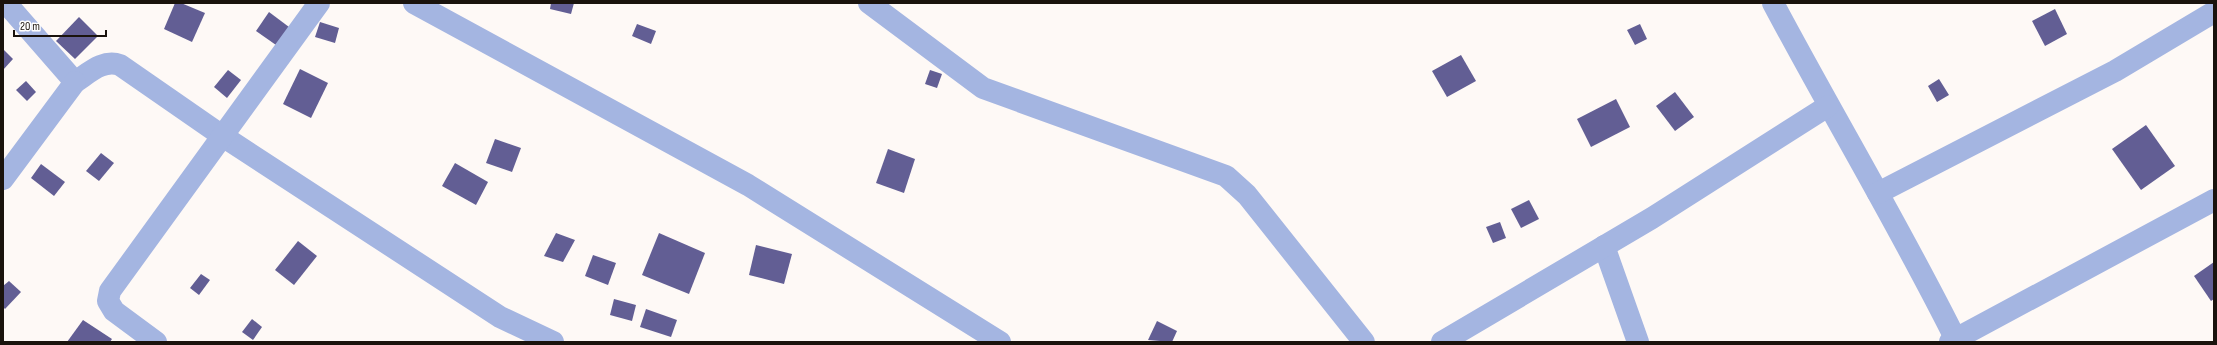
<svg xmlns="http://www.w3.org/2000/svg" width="2217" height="345" viewBox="0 0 2217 345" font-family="'Sofia Sans Condensed',sans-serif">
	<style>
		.building { fill: #625e94 }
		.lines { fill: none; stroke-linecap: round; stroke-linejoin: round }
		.street { stroke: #a4b5e1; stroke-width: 22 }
	</style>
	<rect width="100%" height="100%" fill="#fef9f6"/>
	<g class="building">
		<path d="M175,3H181L205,13L192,42L164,29Z"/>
		<path d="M551,3H574L571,14L550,9Z"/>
		<path d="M2055,9L2067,34L2045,46L2032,21Z"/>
		<path d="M269,12L289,27L276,45L256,31Z"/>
		<path d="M79,17L98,36L75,59L56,41Z"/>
		<path d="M320,22L339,28L335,43L315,37Z"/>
		<path d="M637,24L656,31L651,44L632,36Z"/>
		<path d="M1640,24L1647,39L1635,45L1627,30Z"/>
		<path d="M3,49L13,59L3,70Z"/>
		<path d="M1461,55L1476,81L1447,97L1432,71Z"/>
		<path d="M300,69L328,83L311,118L283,104Z"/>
		<path d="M228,70L241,80L227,98L214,87Z"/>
		<path d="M930,70L942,74L937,88L925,84Z"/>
		<path d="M1939,79L1949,95L1937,102L1928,86Z"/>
		<path d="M26,81L36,92L27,101L16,90Z"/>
		<path d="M1675,92L1694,117L1675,131L1656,106Z"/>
		<path d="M1616,99L1630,127L1591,147L1577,119Z"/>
		<path d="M2146,125L2175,166L2141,190L2112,149Z"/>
		<path d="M495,139L521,148L512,172L486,163Z"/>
		<path d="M888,149L915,159L904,193L876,183Z"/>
		<path d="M101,153L114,163L99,181L86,171Z"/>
		<path d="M455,163L488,182L476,205L442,186Z"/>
		<path d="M41,164L65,182L54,196L31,178Z"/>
		<path d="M1529,200L1539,219L1521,228L1511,209Z"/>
		<path d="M1500,222L1506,238L1493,243L1486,227Z"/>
		<path d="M556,233L575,240L563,262L544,256Z"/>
		<path d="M659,233L705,253L689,294L642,275Z"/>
		<path d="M298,241L317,256L294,285L275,270Z"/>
		<path d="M756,245L792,254L784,284L749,275Z"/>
		<path d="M593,255L616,263L608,285L585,276Z"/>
		<path d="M2214,262V299L2211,301L2194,276Z"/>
		<path d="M201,274L210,280L199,295L190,288Z"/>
		<path d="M9,281L21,292L5,309L3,307V286Z"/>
		<path d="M614,299L636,305L632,321L610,315Z"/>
		<path d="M646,309L677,320L671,337L640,327Z"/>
		<path d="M252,319L262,327L253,340L242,332Z"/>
		<path d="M83,320L112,339L110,342H67Z"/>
		<path d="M1157,321L1177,331L1172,342L1148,340Z"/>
	</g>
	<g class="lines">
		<g class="street">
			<path d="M6,3L75,82C89,73 103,59 120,65L221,135L500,317L553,342"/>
			<path d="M414,3L748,185L1000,342"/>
			<path d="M869,3L983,88L1226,176L1247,195L1364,342"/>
			<path d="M1773,3C1833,116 1900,227 1957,342"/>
			<path d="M3,179L75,82"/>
			<path d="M1878,193L2115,71L2214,12"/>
			<path d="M1604,246L1638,342"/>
			<path d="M156,342L114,311L108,301L110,291L319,3"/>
			<path d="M1442,342L1652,218L1828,106"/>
			<path d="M1950,342L2214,200"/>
		</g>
	</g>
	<rect width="2217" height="345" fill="none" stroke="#1a130d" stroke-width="8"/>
	<path d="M14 30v6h92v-6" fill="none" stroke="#1a130d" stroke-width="2"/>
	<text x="20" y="30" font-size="12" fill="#1a130d" stroke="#ffffff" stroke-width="3" paint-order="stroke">20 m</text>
</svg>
